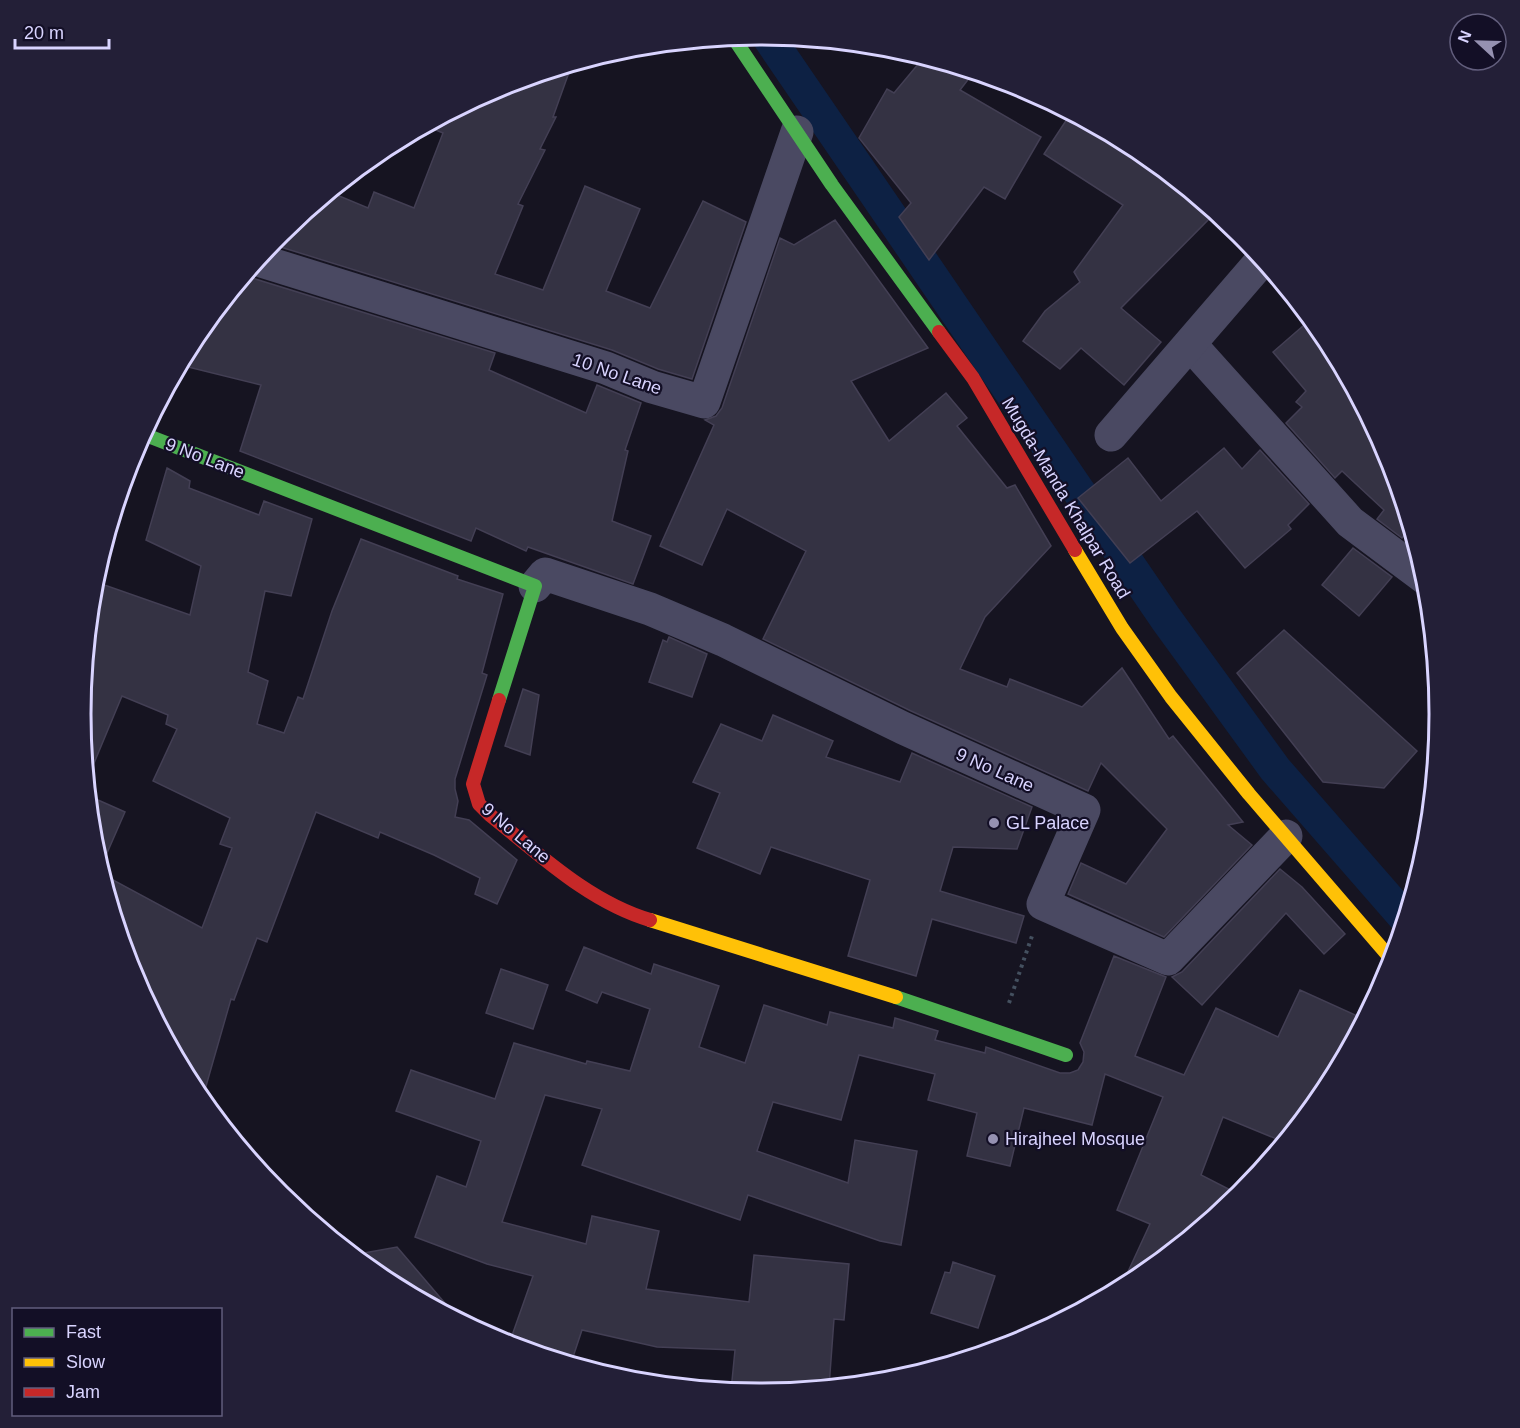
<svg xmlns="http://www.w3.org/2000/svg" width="1520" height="1428" viewBox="0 0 1520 1428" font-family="Helvetica,sans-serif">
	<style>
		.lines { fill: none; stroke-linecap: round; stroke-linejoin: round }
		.canal { stroke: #0d2144; stroke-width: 33 }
		.building { fill: #343243; stroke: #433f54; stroke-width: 1.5 }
		.path { stroke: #44505f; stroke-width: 4; stroke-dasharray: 3 4.5; stroke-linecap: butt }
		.street { stroke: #4a4962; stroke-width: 33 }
		.fast { stroke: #4caf50; stroke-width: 14 }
		.slow { stroke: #ffc107; stroke-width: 14 }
		.jam { stroke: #c62828; stroke-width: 14 }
		.poi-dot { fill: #9591b1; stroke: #130f26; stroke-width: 2 }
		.labels { text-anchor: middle; stroke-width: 4.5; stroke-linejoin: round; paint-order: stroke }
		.street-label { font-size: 18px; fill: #d9d4ff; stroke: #130f26 }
		.poi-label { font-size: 18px; fill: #d9d4ff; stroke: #130f26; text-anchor: start }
		.rim { fill: none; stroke: #d9d4ff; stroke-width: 3 }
	</style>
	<rect width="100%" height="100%" fill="#161421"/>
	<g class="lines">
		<path class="canal" d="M767,35L1166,619L1275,769L1405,918"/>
	</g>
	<g class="building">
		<path d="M924,57L974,72L960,90L1041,137L1005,199L984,187L929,260L899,217L911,203L859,138L887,89L894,93Z"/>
		<path d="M572,64L553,117H556L540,149L545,150L518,204L523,206L495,274L543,290L585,186L640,209L606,291L650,308L703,201L746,222L692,379L658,369L612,350L271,244L280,233L330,192L368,208L374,192L414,208L443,133L426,126L500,86Z"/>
		<path d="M1069,116L1150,168L1154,163L1215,213L1121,308L1161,342L1124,385L1081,348L1060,369L1023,341L1045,311L1080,282L1074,272L1123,205L1044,154Z"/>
		<path d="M835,220L928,348L851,381L889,441L946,393L967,418L957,426L1007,488L1015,485L1051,546L985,617L960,669L1007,687L1010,679L1082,707L1122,668L1169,739L1173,736L1243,822L1228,825L1252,845L1164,937L1068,894L1081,863L1126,884L1167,829L1101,763L1088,791L911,711L763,639L806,551L727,509L702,565L660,546L714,425L705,420L716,416L722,408L780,238L794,245Z"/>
		<path d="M246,274L252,278L495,353L489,370L586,413L597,385L641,403L625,450L628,451L612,521L651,536L633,584L528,547L526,551L476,528L471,541L240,451L261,385L180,365L195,336Z"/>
		<path d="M1311,319L1325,337L1388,454L1413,538L1407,532L1402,538L1377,519L1384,510L1342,471L1335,478L1286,423L1302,407L1296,402L1306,391L1273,352Z"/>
		<path d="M1224,448L1242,469L1260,450L1309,504L1288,525L1291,529L1245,568L1197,511L1130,563L1078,498L1128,458L1161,501Z"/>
		<path d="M167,468L190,481L189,488L259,515L264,501L312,519L291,596L265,591L248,672L268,681L257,724L284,733L298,697L303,699L332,611L361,539L458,576L457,579L503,594L482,673L487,675L455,779V789L458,801L455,817L469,820L517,860L497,904L475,894L480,878L434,855L380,832L378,838L316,812L267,942L257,938L234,1000L231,999L202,1100L195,1091L132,974L102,874L202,928L232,848L220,844L230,818L153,781L177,729L166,724L168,715L122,696L87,780L81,714L89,628L96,582L190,615L201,566L146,540Z"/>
		<path d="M1353,548L1392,577L1359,616L1322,585Z"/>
		<path d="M1284,630L1417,751L1384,788L1323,782L1237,673Z"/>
		<path d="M669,637L707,654L692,697L649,682L663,640L667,642Z"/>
		<path d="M523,689L539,695L530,755L505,746Z"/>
		<path d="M773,715L833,741L826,757L900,782L912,753L1032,807L1017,849L953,847L940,891L1024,916L1016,943L932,919L916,976L848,956L870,880L771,847L760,874L697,848L720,793L693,782L721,724L762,741Z"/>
		<path d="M89,796L125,812L100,869L93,846Z"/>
		<path d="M1280,869L1302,887L1345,934L1324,954L1286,913L1202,1005L1172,977L1182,972Z"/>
		<path d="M584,947L651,974L654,964L719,986L699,1047L745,1063L764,1005L827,1025L830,1012L893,1028L895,1018L938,1031L935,1040L985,1053L986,1047L1060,1073H1070L1078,1070L1083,1062L1084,1052L1080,1043L1114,956L1166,977L1135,1056L1184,1075L1216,1008L1278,1037L1300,990L1364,1019L1325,1092L1284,1142L1223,1117L1201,1175L1240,1195L1137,1279L1120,1289L1150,1224L1117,1210L1163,1097L1105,1074L1092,1125L1024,1108L1010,1166L967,1156L977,1113L928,1100L935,1074L859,1055L841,1120L773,1102L757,1151L848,1183L855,1140L917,1151L901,1245L880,1241L748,1195L740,1220L582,1165L602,1109L545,1095L502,1222L586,1244L592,1216L659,1231L646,1289L749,1302L754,1255L849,1264L844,1320L834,1319L829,1387L760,1394L731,1391L735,1350L657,1347L582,1330L571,1363L509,1344L533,1276L487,1264L415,1237L437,1176L466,1187L481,1141L396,1111L411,1070L495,1099L514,1043L586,1064L587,1061L630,1071L650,1009L602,992L597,1003L566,990Z"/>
		<path d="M501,969L548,985L533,1029L486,1013Z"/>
		<path d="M397,1247L456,1316L455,1318L382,1279L353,1255Z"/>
		<path d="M953,1262L995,1276L978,1328L931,1313L945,1272L950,1273Z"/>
	</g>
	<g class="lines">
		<path class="path" d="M1009,1003L1033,933"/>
		<g class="street">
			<path d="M258,260L606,368L652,387L704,402L797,132"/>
			<path d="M1190,344L1350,522L1425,578"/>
			<path d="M1111,435L1262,260"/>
			<path d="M535,586L545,574L650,609L723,640L903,728L1084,810L1043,904L1168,959L1286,836"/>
		</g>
		<g class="fast">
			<path d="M733,37L832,185L939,332"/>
			<path d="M143,434L535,586L499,700"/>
			<path d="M896,997L1066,1055"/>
		</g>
		<g class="slow">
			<path d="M1075,550L1122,628L1171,697L1249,794L1392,960"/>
			<path d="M650,920L896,997"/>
		</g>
		<g class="jam">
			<path d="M939,332L973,378L1075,550"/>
			<path d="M499,700L473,784L479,804L490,815C539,854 589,902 650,920"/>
		</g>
	</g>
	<g class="poi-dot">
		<circle cx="994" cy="823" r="6"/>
		<circle cx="993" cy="1139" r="6"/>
	</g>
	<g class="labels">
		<g class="street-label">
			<text transform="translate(617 374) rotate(19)" y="6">10 No Lane</text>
			<text transform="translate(205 458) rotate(21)" y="6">9 No Lane</text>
			<text transform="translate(1066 498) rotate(59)" y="6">Mugda-Manda Khalpar Road</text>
			<text transform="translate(995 770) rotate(24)" y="6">9 No Lane</text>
			<text transform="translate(516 833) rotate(40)" y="6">9 No Lane</text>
		</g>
		<g class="poi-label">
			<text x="1006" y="829">GL Palace</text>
			<text x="1005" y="1145">Hirajheel Mosque</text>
		</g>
	</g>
	<path d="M0 0H1520V1428H0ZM91 714a669 669 0 1 1 1338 0a669 669 0 1 1-1338 0Z" fill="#231f37" fill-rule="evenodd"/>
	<path class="rim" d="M91 714a669 669 0 1 1 1338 0a669 669 0 1 1-1338 0Z"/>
	<rect x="12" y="1308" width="210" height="108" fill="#130f26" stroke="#625e7d" stroke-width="1.5"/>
	<rect x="24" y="1328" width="30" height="9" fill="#4caf50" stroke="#625e7d" stroke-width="1.5"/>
	<text x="66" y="1338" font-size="18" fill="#d9d4ff">Fast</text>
	<rect x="24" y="1358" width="30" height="9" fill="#ffc107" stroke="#625e7d" stroke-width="1.5"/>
	<text x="66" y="1368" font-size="18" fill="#d9d4ff">Slow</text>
	<rect x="24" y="1388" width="30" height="9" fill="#c62828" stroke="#625e7d" stroke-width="1.5"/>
	<text x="66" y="1398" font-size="18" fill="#d9d4ff">Jam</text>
	<g transform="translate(1478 42) rotate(292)"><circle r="28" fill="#130f26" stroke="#625e7d" stroke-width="1.5"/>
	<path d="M0-4.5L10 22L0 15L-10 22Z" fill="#9591b1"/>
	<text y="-9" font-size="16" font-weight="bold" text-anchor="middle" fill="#d9d4ff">N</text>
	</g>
	<path d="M15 39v9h94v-9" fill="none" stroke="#d9d4ff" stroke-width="3"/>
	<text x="24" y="39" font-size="18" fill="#d9d4ff" stroke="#130f26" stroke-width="4.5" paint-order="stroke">20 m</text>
</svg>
